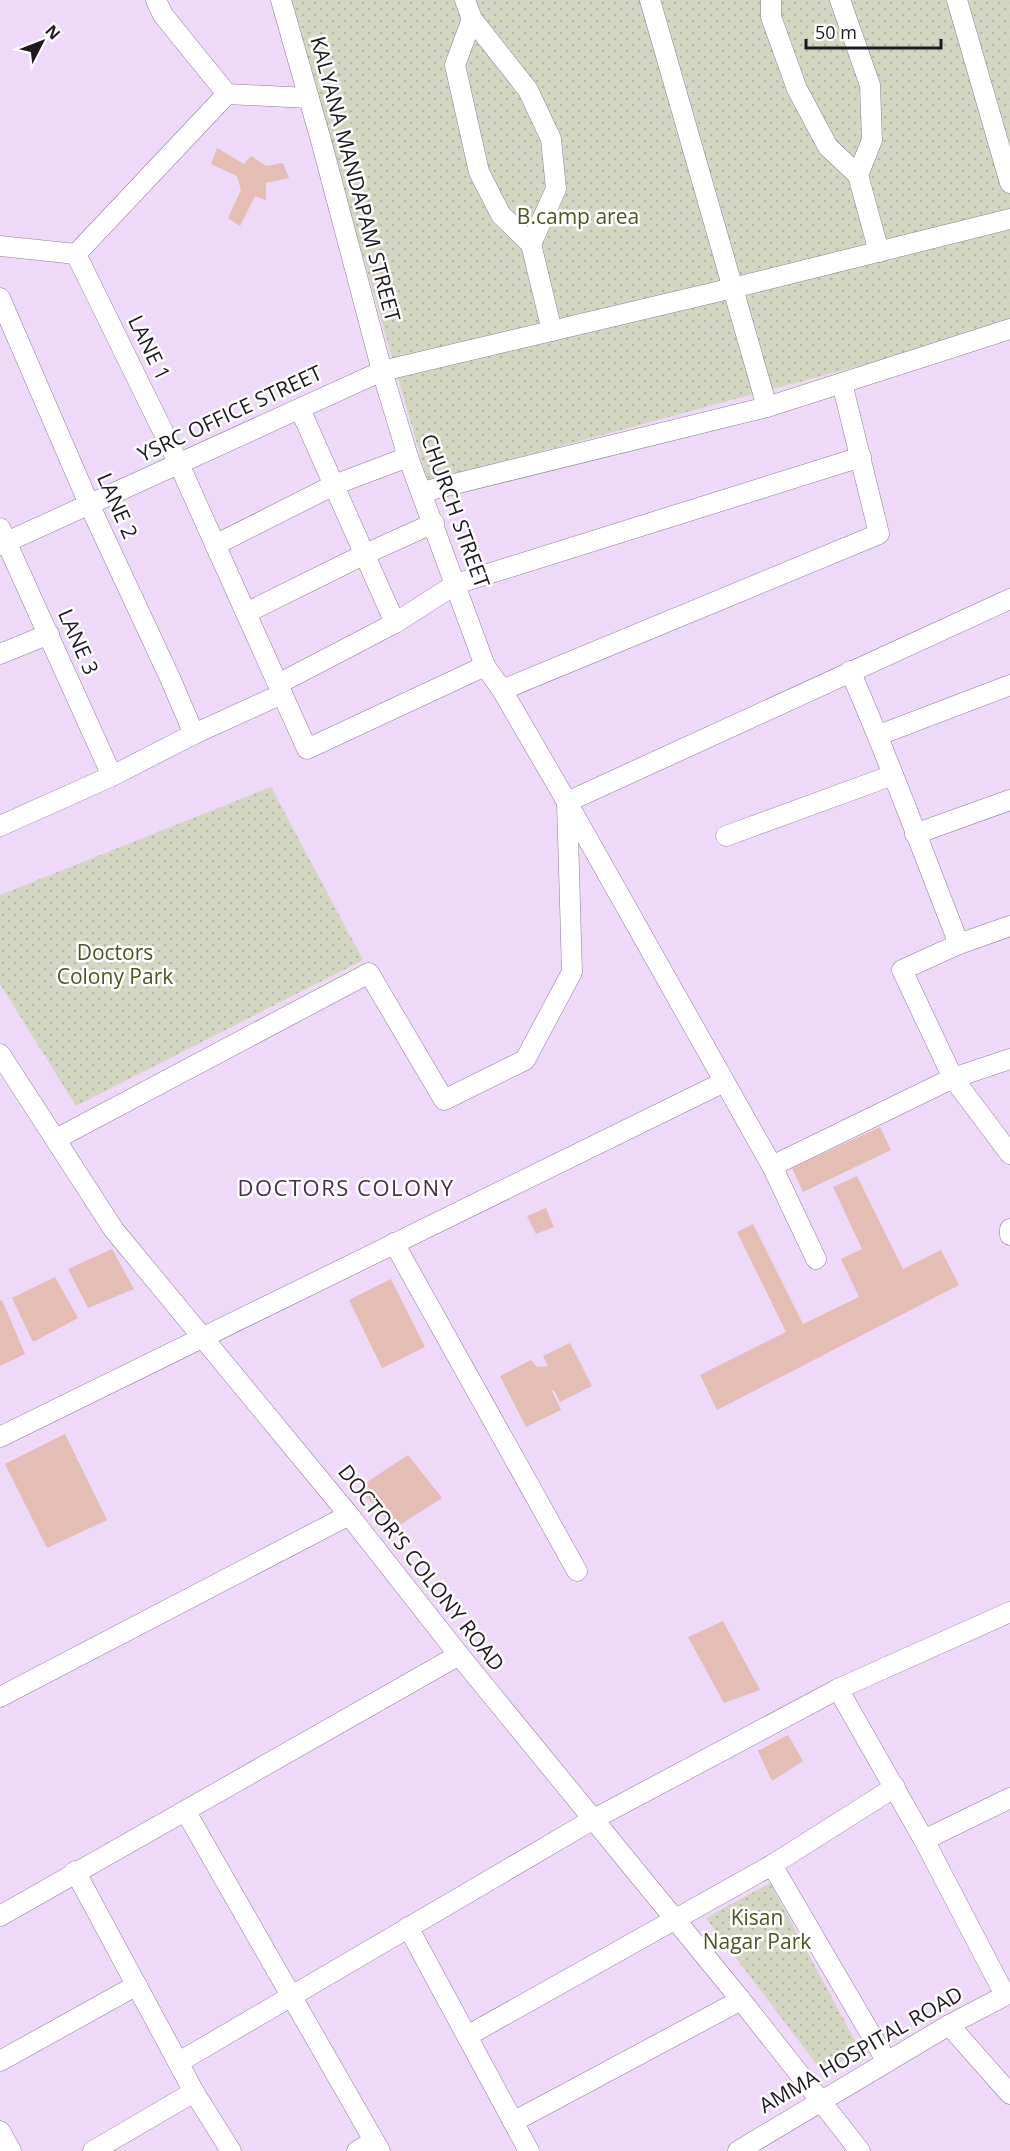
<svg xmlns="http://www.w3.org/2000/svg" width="1010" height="2151" viewBox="0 0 1010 2151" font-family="'Open Sans',sans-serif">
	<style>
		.park { fill: url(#park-dots) }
		.building { fill: #e4bdb5 }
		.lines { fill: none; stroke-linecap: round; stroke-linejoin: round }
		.street-casing { stroke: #8f7c98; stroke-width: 21 }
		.street { stroke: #fff; stroke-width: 20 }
		.labels { text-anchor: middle; stroke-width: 5; stroke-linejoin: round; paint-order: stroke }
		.street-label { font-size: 21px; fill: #1f1823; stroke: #fff }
		.park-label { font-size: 21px; fill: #4e551f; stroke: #fff }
		.neighbourhood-label { font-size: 22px; letter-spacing: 1.5px; fill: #413048; stroke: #fff }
	</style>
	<defs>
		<pattern id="park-dots" width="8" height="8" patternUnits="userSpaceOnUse" patternTransform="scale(1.5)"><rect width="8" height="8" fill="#d3d7c2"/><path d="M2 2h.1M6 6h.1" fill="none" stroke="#b5b8a6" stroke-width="1.8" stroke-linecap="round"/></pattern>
	</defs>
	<rect width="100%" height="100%" fill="#eed9f8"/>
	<g class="park">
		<path d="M289,0H1010V325L428,482Z"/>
		<path d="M271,787L363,960L76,1106L0,984V895Z"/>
		<path d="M770,1883L860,2050L823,2073L706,1918Z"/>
	</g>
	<g class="building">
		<path d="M217,148L244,164L251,156L266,166L283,163L289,178L266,183V200L255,196L240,226L228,218L241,190L237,176L211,164Z"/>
		<path d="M880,1127L891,1150L803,1192L792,1168Z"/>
		<path d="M857,1176L903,1269L941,1250L959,1285L717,1410L700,1375L786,1332L737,1232L753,1224L803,1324L859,1297L841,1259L862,1249L833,1187Z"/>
		<path d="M546,1208L554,1227L536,1234L527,1216Z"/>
		<path d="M112,1249L134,1289L88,1308L68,1269Z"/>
		<path d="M55,1277L78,1318L33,1342L12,1298Z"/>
		<path d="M391,1279L425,1347L382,1368L349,1300Z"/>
		<path d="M2,1300L25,1354L0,1366V1301Z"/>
		<path d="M570,1343L592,1386L560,1402L554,1390L552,1391L561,1410L526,1427L500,1376L531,1360L537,1367L548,1366L543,1356Z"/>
		<path d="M65,1434L107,1520L47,1548L5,1464Z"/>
		<path d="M408,1455L442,1498L395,1528L358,1488Z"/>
		<path d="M723,1621L760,1690L724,1703L688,1637Z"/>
		<path d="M788,1735L803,1761L772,1781L758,1751Z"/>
	</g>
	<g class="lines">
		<defs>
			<g id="street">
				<path d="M156,0L163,15L227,94L309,98"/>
				<path d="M281,0L322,144L382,371L408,457L485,666L502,690L567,802L772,1166L816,1259"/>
				<path d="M465,0L472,19L528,90L551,139L556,189L531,244"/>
				<path d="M650,0L767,407"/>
				<path d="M771,0V17L797,89L828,147L858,175L879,252"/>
				<path d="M840,0L870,85L872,140L858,175"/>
				<path d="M957,0L1010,183"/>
				<path d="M472,19L455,65L479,172L501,215L531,244L552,331"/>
				<path d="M0,246L76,254"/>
				<path d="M76,254L179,464L307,749L485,666"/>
				<path d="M76,254L227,94"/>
				<path d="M0,298L89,504L170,678L194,734"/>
				<path d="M300,409L395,623"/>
				<path d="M422,492L767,407L1010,329"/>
				<path d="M0,528L112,776"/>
				<path d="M0,545L382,371L733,288L1010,219"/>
				<path d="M215,545L334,485L408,457"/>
				<path d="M246,613L363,555L434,523"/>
				<path d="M0,654L49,634"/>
				<path d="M850,671C890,761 923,853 959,944"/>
				<path d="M278,684L395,623L456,584L861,457"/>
				<path d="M502,690L879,534L842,383"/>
				<path d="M879,735L1010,685"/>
				<path d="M0,826L112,776L194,734L282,694"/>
				<path d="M915,834L1010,800"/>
				<path d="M726,836L893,775"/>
				<path d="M1010,926L959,944L902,970L953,1078L1010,1154"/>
				<path d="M0,1054L114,1230L349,1515L459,1655L741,2000L860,2151"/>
				<path d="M56,1139L369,973L444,1100L525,1060L572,972L567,802L1010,599"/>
				<path d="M772,1166L953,1078L1010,1059"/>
				<path d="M1010,1229V1235"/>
				<path d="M394,1243L577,1571"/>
				<path d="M0,1437L724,1082"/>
				<path d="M838,1689L924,1840L1005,1995"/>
				<path d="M0,1697L349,1515"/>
				<path d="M186,1812L380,2151"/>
				<path d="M924,1840L1010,1798"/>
				<path d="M772,1865L887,2062"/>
				<path d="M75,1871L194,2092L231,2151"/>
				<path d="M0,1916L459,1655"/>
				<path d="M408,1927L529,2151"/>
				<path d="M949,2025L1010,2094"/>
				<path d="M467,2036L772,1865L895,1787"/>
				<path d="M0,2061L137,1985"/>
				<path d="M179,2062L592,1820L838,1689L1010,1612"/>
				<path d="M513,2122L741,2000"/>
				<path d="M0,2131L11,2151"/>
				<path d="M93,2151L194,2092"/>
				<path d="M357,2151L374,2141"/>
				<path d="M738,2151L949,2025L1010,1993"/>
			</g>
		</defs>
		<use href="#street" class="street-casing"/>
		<use href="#street" class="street"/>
	</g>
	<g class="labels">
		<g class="street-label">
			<text transform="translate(355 179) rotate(75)" y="7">KALYANA MANDAPAM STREET</text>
			<text transform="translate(149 348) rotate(64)" y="7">LANE 1</text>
			<text transform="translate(230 414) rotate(-25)" y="7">YSRC OFFICE STREET</text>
			<text transform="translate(117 506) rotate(66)" y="7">LANE 2</text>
			<text transform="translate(455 511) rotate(70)" y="7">CHURCH STREET</text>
			<text transform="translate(78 642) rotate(66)" y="7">LANE 3</text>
			<text transform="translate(421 1568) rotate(52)" y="7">DOCTOR'S COLONY ROAD</text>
			<text transform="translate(861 2050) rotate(-30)" y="7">AMMA HOSPITAL ROAD</text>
		</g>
		<g class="park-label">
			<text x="578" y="224">B.camp area</text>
			<text x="115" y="960">Doctors<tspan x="115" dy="24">Colony Park</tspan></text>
			<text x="757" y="1925">Kisan<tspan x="757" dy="24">Nagar Park</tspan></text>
		</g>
		<g class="neighbourhood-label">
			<text x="346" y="1196">DOCTORS COLONY</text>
		</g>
	</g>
	<g transform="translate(42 42) rotate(48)" stroke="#ffffff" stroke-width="4.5" paint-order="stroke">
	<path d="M0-4.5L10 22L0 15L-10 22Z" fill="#1f1823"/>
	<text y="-9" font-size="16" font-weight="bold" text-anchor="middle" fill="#1f1823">N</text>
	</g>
	<path d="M806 39v9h135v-9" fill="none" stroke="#1f1823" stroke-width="3"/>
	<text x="815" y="39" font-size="18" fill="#1f1823" stroke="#ffffff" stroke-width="4.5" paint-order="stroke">50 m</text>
</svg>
